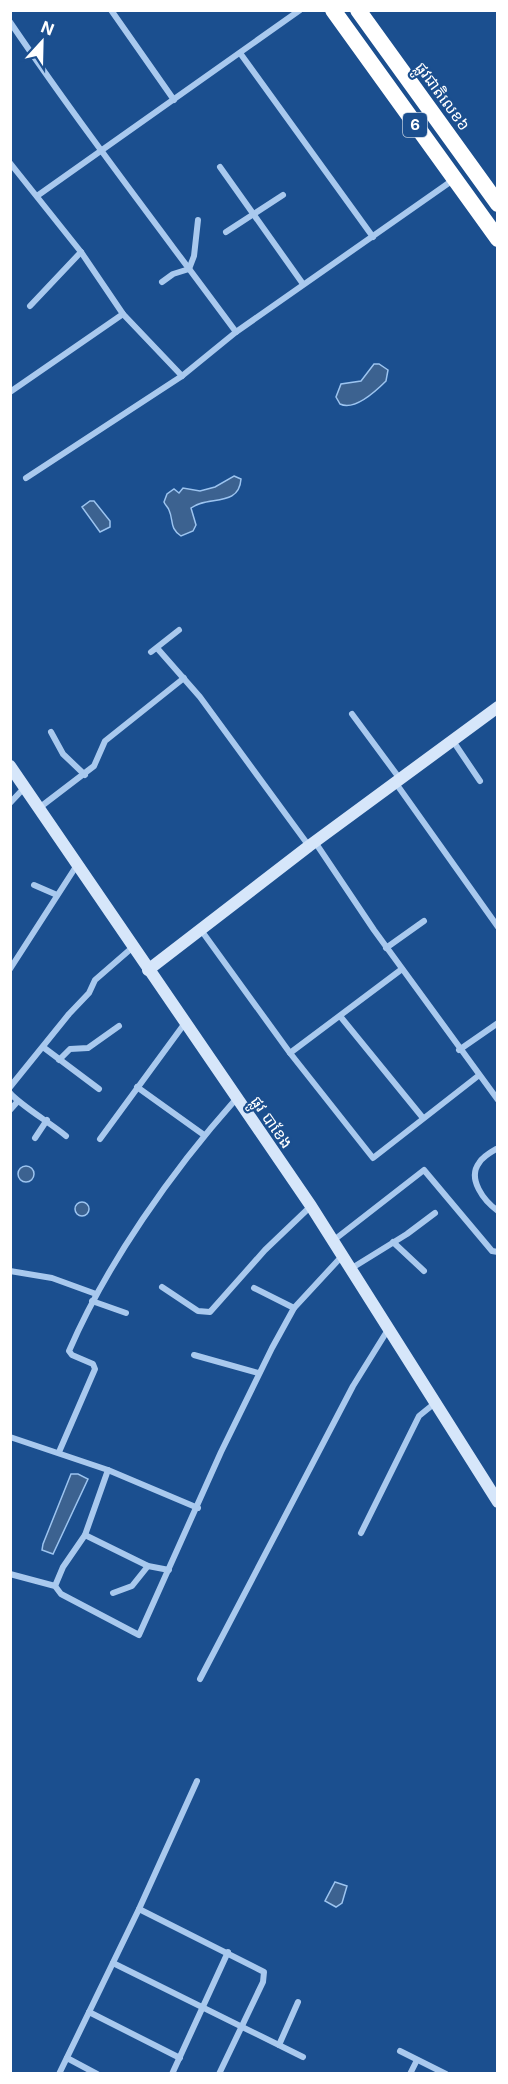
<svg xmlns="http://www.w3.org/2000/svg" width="508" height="2084" viewBox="0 0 508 2084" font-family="Inter,'Noto Sans Khmer',sans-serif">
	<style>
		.water { fill: #3c6290; stroke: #9cc4f0; stroke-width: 1.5 }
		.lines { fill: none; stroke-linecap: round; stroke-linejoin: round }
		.street { stroke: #a9c9ee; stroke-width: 6 }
		.secondary { stroke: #d6e6fa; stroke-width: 12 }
		.highway { stroke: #fff; stroke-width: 16 }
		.labels { text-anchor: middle; stroke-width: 4.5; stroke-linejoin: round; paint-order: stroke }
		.shield { fill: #1b4f8f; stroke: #bbcadd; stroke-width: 1.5 }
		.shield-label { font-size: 15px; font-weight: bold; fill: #fff }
		.street-label { font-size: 16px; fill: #fff; stroke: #1b4f8f }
	</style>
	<rect width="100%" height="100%" fill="#1b4f8f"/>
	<g class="water">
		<path d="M374,364H379L388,370L386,381C376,391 354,411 340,404L336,397L341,384L361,381Z"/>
		<path d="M234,476L241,479C239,508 207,495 191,508L196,525L193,531L181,536C169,528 174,521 169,510C168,507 165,505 164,502L167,494L174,489L179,493L183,488L200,491L215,487Z"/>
		<path d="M90,501H94L110,521V527L100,532L82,507Z"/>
		<circle cx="26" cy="1174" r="8"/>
		<circle cx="82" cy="1209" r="7"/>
		<path d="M71,1474H78L88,1479L53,1554L42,1550L43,1544Z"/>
		<path d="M335,1882L347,1886L342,1903L336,1907L325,1901Z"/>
	</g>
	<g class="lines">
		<g class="street">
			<path d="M111,10L174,100"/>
			<path d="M10,22C82,128 160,229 236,332"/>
			<path d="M240,53L373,237"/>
			<path d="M10,163L81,252L123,314L182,376"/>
			<path d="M220,167L303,284"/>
			<path d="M37,196L300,10"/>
			<path d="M226,232L283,195"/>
			<path d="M162,282L173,274L189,269L194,256L198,220"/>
			<path d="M30,306L81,252"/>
			<path d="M10,392L123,314"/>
			<path d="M26,478L182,376L236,332L453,180"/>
			<path d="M157,648L200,697L309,846"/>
			<path d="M151,652L179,630"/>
			<path d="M352,714L400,779"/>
			<path d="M51,732L63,754L85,775"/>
			<path d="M453,741L480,781"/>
			<path d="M395,782L498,927"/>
			<path d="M10,803L24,788"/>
			<path d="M39,808L94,766L105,741L184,678"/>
			<path d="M315,842L374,930L498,1100"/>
			<path d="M34,885L57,895"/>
			<path d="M201,930L290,1053L373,1158L478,1076"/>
			<path d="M386,948L424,921"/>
			<path d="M10,969L77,865"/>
			<path d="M340,1016L423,1118"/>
			<path d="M43,1047L99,1089"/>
			<path d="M459,1050L498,1023"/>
			<path d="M290,1053L402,969"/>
			<path d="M59,1060L70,1049L88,1048L119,1026"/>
			<path d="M10,1087L69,1014L89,993L95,980L133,947"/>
			<path d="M137,1087L204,1135"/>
			<path d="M10,1093C20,1105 52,1124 66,1136"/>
			<path d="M10,1110L18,1101"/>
			<path d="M35,1138L47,1120"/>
			<path d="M100,1139L185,1023"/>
			<path d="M498,1148C491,1152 483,1156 479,1163C467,1179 484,1201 498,1211"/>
			<path d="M334,1240L424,1170L492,1251L498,1252"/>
			<path d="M393,1242L424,1271"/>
			<path d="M352,1268L407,1234L435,1213"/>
			<path d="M10,1271L52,1278L96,1294"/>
			<path d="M162,1287L198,1311L210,1312L265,1250L311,1206"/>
			<path d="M254,1288L294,1308"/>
			<path d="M92,1301L126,1313"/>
			<path d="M194,1355L258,1373"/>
			<path d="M10,1437L108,1470L198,1508"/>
			<path d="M59,1452L95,1369L93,1364L72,1355L69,1351C107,1263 172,1171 236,1099"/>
			<path d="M361,1533L419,1416L435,1403"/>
			<path d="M85,1535L148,1566L169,1570"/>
			<path d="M10,1574L55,1586L61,1594L139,1635L221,1452L272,1348L294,1308L343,1255"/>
			<path d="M55,1586L63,1567L85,1535L108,1470"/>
			<path d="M113,1593L132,1586L148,1566"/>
			<path d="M200,1679L353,1386L389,1328"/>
			<path d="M139,1909L264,1972L263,1982L219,2074"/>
			<path d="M113,1963L303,2057"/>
			<path d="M89,2012L180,2058"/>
			<path d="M279,2045L298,2002"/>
			<path d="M400,2051L446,2074"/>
			<path d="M67,2058L97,2074"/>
			<path d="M59,2074L139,1909L197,1781"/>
			<path d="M172,2074L228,1952"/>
			<path d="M410,2074L417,2060"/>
		</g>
		<g class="secondary">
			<path d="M10,766L311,1206L498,1502"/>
			<path d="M148,970L309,846L498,707"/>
		</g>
		<g class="highway">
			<path d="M333,10L498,239"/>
			<path d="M358,10L498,204"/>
		</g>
	</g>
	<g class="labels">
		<rect class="shield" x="403" y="113" width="24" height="24" rx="4.5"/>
		<g class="shield-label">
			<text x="415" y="130">6</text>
		</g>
		<g class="street-label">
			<text transform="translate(443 96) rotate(54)" y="6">ផ្លូវជាតិលេខ៦</text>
			<text transform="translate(272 1122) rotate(55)" y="6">ផ្លូវ បាខែង</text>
		</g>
	</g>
	<rect width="508" height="2084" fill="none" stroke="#ffffff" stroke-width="24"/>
	<g transform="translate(42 42) rotate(22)" stroke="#1b4f8f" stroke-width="4.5" paint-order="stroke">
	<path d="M0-4.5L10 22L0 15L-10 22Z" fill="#ffffff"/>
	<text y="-9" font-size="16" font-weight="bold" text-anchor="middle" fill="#ffffff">N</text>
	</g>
</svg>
